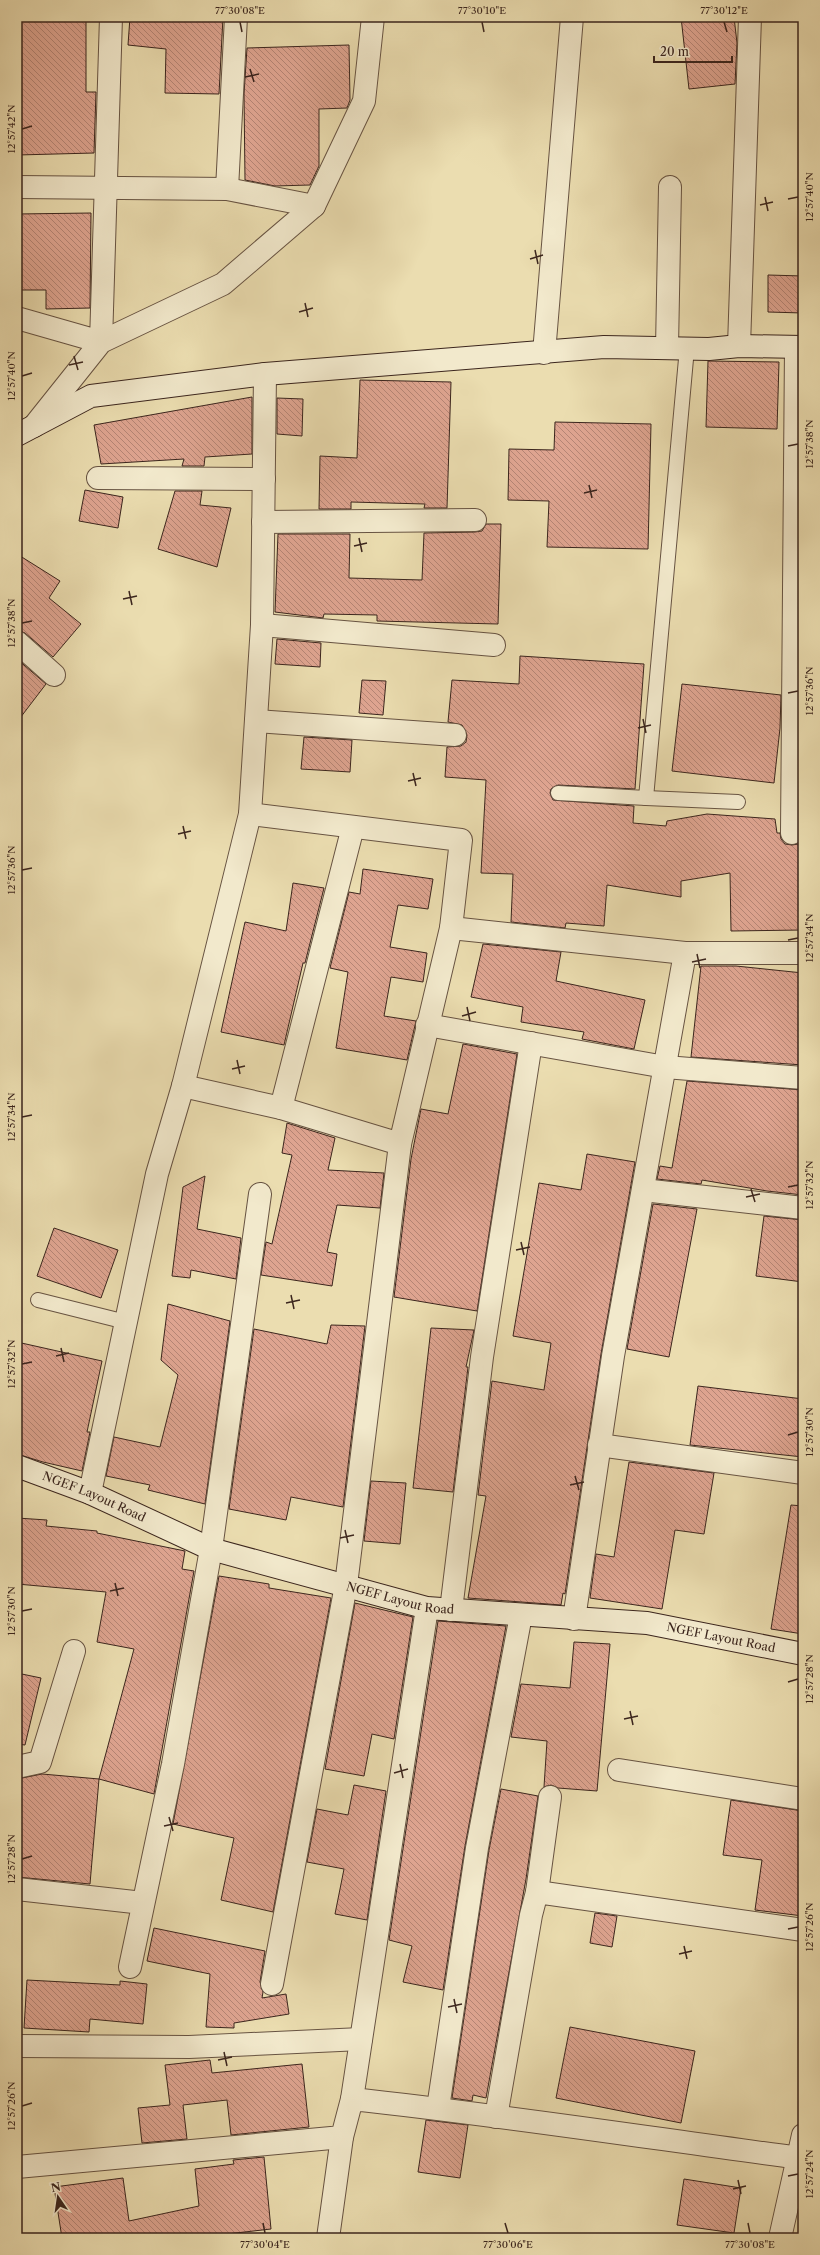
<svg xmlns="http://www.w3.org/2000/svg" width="820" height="2255" viewBox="0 0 820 2255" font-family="'Libre Caslon Text',serif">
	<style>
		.building { fill: url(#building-back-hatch); stroke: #3b251d }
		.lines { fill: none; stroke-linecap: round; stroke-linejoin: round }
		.lane-casing { stroke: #675342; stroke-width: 16 }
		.street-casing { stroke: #675342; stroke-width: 24 }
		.secondary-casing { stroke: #3b251d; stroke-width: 24 }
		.lane { stroke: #f2e9cc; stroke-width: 14 }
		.street { stroke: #f2e9cc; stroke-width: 22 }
		.secondary { stroke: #f2e9cc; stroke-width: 22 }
		.ticks { fill: none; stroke: #3b251d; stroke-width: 1.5 }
		.labels { text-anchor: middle; stroke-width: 3; stroke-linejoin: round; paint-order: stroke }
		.street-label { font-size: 12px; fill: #3b251d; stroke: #f2e9cc }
		.neatline { fill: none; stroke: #3b251d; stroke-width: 1.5 }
		.ticks-label { font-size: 10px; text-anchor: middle; fill: #3b251d }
	</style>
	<defs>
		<pattern id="building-back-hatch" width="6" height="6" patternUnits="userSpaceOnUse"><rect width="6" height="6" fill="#dea490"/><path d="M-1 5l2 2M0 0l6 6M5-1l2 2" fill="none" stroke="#b58575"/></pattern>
	</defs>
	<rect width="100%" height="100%" fill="#ebddb0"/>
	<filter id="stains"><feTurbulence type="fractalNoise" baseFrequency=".005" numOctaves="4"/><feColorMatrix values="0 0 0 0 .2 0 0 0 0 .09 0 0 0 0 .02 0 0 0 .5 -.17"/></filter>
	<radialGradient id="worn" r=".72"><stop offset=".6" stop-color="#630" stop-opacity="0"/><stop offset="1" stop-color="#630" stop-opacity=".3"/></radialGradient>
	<g class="building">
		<path d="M17,17H86V92H96L94,153L17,155Z"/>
		<path d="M130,17H223L219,94L165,93L166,49L128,45Z"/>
		<path d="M681,17H734L737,43L735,84L689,89Z"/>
		<path d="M349,45L350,100L347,108L319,109V166L310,185L275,186L245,180L244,94L247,48Z"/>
		<path d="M91,213L90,308L46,309V290H17V214Z"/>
		<path d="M768,275L803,276V313L768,312Z"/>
		<path d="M708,361L779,362L777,429L706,427Z"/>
		<path d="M360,380L451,382L447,508H424L425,504L351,502V509H319L320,456L357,458Z"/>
		<path d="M252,397V454L205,457L204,466H182L184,459L101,464L94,425Z"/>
		<path d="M277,398L303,399L302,436L277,434Z"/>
		<path d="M555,422L651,424L648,549L547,547L549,501L508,500L509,449L554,450Z"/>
		<path d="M85,490L123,497L118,528L79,521Z"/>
		<path d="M175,491H202L200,505L231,508L217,567L158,549Z"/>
		<path d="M486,524H501L498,624L377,621V615L324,614L323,618L275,612L278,534H350L349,578L422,580L424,533L475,532L482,531Z"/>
		<path d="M17,554L60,581L49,598L81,624L53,657L25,633L17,630Z"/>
		<path d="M277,639L321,643L320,667L275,664Z"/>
		<path d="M520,656L644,664L635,789L558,785L551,789L550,793L553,800L634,806L633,823L666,826L667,821L707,814L775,819L777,833H780L781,839L785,844L792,845L798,844L803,839V930L731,931L730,873L681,881V897L607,885L604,926L566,923L565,928L511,922L513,874L481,873L486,780L445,777L447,747L461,746L466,742L467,735L462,725L448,722L452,680L519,684Z"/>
		<path d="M17,659L46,684L17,722Z"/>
		<path d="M362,680L386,681L383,715L359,713Z"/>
		<path d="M682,684L781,695L780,728L774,783L672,771Z"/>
		<path d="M304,737L352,740L350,772L301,769Z"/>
		<path d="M363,869L433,879L428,909L398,905L390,947L427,953L423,982L391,977L384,1016L416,1021L407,1060L336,1048L348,972L330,968L349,892L360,894Z"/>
		<path d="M293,883L324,888L305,963H303L284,1045L221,1032L245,922L286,931Z"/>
		<path d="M483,944L561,952L556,981L645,1000L634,1049L582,1039L584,1032L521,1022L523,1007L471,997Z"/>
		<path d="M701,966H736L803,973V1065L691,1057Z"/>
		<path d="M463,1044L517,1054L477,1311L394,1297L411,1159L421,1109L448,1114Z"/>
		<path d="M687,1081L803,1090V1195L767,1191L702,1180L701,1184L657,1179L660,1166L672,1168Z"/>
		<path d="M287,1123L335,1138L328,1170L384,1173L380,1208L337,1205L327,1252L337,1254L332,1286L261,1275L266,1242L272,1244L292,1155L282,1153Z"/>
		<path d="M587,1154L635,1162L601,1354L565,1594L563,1593L561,1605L468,1598L486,1496L478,1495L492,1381L544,1390L551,1343L513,1336L539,1183L581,1190Z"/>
		<path d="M205,1176L197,1229L241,1238L236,1279L191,1270L190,1278L172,1276L183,1187Z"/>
		<path d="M653,1204L697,1209L669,1357L627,1349Z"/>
		<path d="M764,1216L803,1220V1282L756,1276Z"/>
		<path d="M54,1228L118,1250L101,1298L37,1276Z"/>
		<path d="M168,1304L230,1321L205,1504L148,1490L150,1485L106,1476L114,1437L160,1447L178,1375L161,1360Z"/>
		<path d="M331,1325L365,1326L343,1507L291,1497L286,1520L229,1509L254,1329L327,1344Z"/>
		<path d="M431,1328L474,1330L466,1367H468L453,1492L413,1488Z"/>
		<path d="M17,1342L102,1361L87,1432H90L82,1471L43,1462L17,1454Z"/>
		<path d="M698,1386L803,1399V1457L690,1445Z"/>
		<path d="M629,1462L714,1473L704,1534L675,1530L662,1609L590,1598L596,1554L614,1557Z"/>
		<path d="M371,1481L406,1483L400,1544L364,1541Z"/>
		<path d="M791,1505L803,1506V1634L771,1629Z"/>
		<path d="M17,1518L47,1520L46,1526L97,1531V1533L185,1551L182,1569L194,1571L154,1794L99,1779L134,1649L97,1642L106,1592L17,1584Z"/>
		<path d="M219,1576L269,1584V1588L331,1598L273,1912L221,1900L234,1838L173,1824Z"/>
		<path d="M355,1603L413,1617L394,1739L372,1734L364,1776L325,1769Z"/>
		<path d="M438,1621L506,1626L465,1846L443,1990L403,1982L412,1946L389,1940Z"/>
		<path d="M574,1642L610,1644L597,1791L558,1788L551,1785L544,1787L547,1741L511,1737L521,1684L570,1688Z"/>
		<path d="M17,1673L41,1678L25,1745L17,1744Z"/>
		<path d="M42,1774L99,1779L90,1884L17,1877V1779Z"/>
		<path d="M354,1785L386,1791L367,1920L335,1914L344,1869L307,1862L317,1809L348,1815Z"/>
		<path d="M501,1789L538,1796L526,1879L486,2098L473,2095L472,2101L452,2098L489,1850Z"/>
		<path d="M731,1800L803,1811V1916L755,1910L762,1860L723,1855Z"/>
		<path d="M595,1913L617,1916L612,1947L590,1943Z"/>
		<path d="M154,1928L265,1951L260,1982L263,1992L262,1998L286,1994L289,2014L234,2023V2028L206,2027L210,1974L147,1961Z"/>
		<path d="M27,1980L120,1985V1981L147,1984L143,2024L90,2019L89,2032L24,2028Z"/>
		<path d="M570,2027L695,2051L681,2123L556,2098Z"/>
		<path d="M210,2060L212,2073L302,2064L309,2127L231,2135L227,2100L183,2105L187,2139L142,2143L138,2108L170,2105L165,2065Z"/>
		<path d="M426,2120L468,2125L460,2178L418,2172Z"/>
		<path d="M264,2157L271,2229L192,2238H62L54,2187L123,2178L129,2221L199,2206L195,2169L234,2164L233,2160Z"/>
		<path d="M684,2179L741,2188L734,2233L677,2225Z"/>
	</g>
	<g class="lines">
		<defs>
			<g id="lane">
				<path d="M558,793L646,798L687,348"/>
				<path d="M646,798L738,802"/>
				<path d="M38,1300L126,1322"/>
			</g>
			<g id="street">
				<path d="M17,187L227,189L236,17"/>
				<path d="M227,189L314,206"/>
				<path d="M17,318L101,342L111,17"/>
				<path d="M739,346L750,17"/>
				<path d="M667,348L670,187"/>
				<path d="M544,353L572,17"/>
				<path d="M34,426L101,342L223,284L314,206L364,101L373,17"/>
				<path d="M98,478L264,479"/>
				<path d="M263,522L475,520"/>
				<path d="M262,625L494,645"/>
				<path d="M17,642L54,675"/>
				<path d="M256,721L455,735"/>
				<path d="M792,833L796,347"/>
				<path d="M451,928L685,953H803"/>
				<path d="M427,1025L665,1067L803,1078"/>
				<path d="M183,1086L281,1108L400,1144L451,928L461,840L250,814"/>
				<path d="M281,1108L353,827"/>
				<path d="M643,1190L803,1208"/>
				<path d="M599,1445L803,1473"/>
				<path d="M90,1493L157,1174L183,1086L250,814L262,625L265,374"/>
				<path d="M451,1610L482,1357L531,1043"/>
				<path d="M574,1619L613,1356L685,953"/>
				<path d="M17,1767L40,1762L74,1651"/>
				<path d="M619,1770L803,1799"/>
				<path d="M17,1889L143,1903"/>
				<path d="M537,1892L550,1797"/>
				<path d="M130,1967L173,1764L211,1549L260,1194"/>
				<path d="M272,1984L346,1585L400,1144"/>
				<path d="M17,2046L189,2047L361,2039"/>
				<path d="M352,2099L427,1608"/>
				<path d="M438,2108L477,1848L521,1615"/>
				<path d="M496,2117L531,1915L537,1892L803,1930"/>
				<path d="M17,2167L342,2137L352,2099C501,2115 650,2138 799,2158"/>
				<path d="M328,2238L342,2137"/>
				<path d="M780,2238L803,2135"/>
			</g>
			<g id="secondary">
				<path d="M17,435L91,396L265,374L604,347L709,349L739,346L803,347"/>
				<path id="s1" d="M17,1466L90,1493L211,1549L427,1608L647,1623L803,1654"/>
			</g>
		</defs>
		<use href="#lane" class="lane-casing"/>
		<use href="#street" class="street-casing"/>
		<use href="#secondary" class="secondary-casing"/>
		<use href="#lane" class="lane"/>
		<use href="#street" class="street"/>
		<use href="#secondary" class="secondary"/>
	</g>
	<path class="ticks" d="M240,22L242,32M482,22L484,32M724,22L727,32M250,69L254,82M245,77L259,74M22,129L32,126M765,197L768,211M788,199L798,197M760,205L773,202M535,250L538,264M530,259L543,255M305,303L308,317M299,312L313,308M74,356L78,370M69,365L83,362M22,376L32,373M788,446L798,444M589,485L592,498M584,493L597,490M359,538L362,552M354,546L367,543M129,591L132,605M123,599L137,596M22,623L32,621M788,693L798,691M643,719L646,733M638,728L651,725M413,773L416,786M408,781L421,778M183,826L186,839M178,834L191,831M22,870L32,868M788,940L798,938M697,954L700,968M692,962L706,959M467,1007L470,1021M462,1016L476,1012M237,1060L240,1074M232,1069L245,1066M22,1117L32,1115M788,1187L798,1185M751,1189L755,1202M746,1197L760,1194M521,1242L524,1255M516,1250L530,1247M291,1295L294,1309M286,1303L300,1300M61,1348L64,1362M56,1356L69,1353M22,1364L32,1362M788,1435L798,1432M575,1476L579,1490M570,1485L584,1482M345,1530L348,1543M340,1538L354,1535M115,1583L118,1596M110,1591L124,1588M22,1611L32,1609M788,1682L798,1679M630,1711L633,1725M624,1719L638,1716M400,1764L403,1778M394,1773L408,1769M169,1817L173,1831M164,1826L178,1823M22,1859L32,1856M788,1929L798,1927M684,1946L687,1959M679,1954L692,1951M454,1999L457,2013M448,2007L462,2004M224,2052L227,2066M218,2060L232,2057M22,2106L32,2103M788,2176L798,2174M738,2180L741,2194M733,2189L746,2186M263,2223L265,2233M505,2223L508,2233M748,2223L750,2233"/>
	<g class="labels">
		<g class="street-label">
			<text dy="4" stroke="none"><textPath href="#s1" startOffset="83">NGEF Layout Road</textPath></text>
			<text dy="4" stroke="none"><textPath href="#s1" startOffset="407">NGEF Layout Road</textPath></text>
			<text dy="4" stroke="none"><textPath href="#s1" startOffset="731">NGEF Layout Road</textPath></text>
		</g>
	</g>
	<rect width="820" height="2255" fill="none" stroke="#ebddb0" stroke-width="44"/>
	<g transform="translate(58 2197) rotate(347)" stroke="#f2e9cc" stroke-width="3" paint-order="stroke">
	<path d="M0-3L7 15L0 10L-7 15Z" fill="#3b251d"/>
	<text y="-6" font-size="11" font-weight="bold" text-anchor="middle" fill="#3b251d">N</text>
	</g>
	<path d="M654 56v6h78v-6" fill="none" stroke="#3b251d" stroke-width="2"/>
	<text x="660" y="56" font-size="12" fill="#3b251d" stroke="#f2e9cc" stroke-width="3" paint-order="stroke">20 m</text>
	<rect x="22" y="22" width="776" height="2211" class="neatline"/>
	<g class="ticks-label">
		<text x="240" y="14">77°30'08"E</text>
		<text x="482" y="14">77°30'10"E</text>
		<text x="724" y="14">77°30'12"E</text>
		<text transform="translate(11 129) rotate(-90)" y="4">12°57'42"N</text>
		<text transform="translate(809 197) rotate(-90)" y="4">12°57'40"N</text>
		<text transform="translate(11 376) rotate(-90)" y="4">12°57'40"N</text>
		<text transform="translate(809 444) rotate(-90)" y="4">12°57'38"N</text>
		<text transform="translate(11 623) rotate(-90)" y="4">12°57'38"N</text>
		<text transform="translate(809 691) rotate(-90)" y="4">12°57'36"N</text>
		<text transform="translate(11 870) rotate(-90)" y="4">12°57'36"N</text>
		<text transform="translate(809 938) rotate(-90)" y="4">12°57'34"N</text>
		<text transform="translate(11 1117) rotate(-90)" y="4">12°57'34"N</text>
		<text transform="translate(809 1185) rotate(-90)" y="4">12°57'32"N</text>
		<text transform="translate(11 1364) rotate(-90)" y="4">12°57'32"N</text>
		<text transform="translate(809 1432) rotate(-90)" y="4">12°57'30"N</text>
		<text transform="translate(11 1611) rotate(-90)" y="4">12°57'30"N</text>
		<text transform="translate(809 1679) rotate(-90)" y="4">12°57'28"N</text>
		<text transform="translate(11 1859) rotate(-90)" y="4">12°57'28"N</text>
		<text transform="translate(809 1927) rotate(-90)" y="4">12°57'26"N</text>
		<text transform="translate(11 2106) rotate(-90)" y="4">12°57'26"N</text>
		<text transform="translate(809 2174) rotate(-90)" y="4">12°57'24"N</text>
		<text x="265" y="2248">77°30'04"E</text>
		<text x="508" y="2248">77°30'06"E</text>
		<text x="750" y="2248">77°30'08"E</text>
	</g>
	<rect width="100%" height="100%" filter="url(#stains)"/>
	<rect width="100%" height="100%" fill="url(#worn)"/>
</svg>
